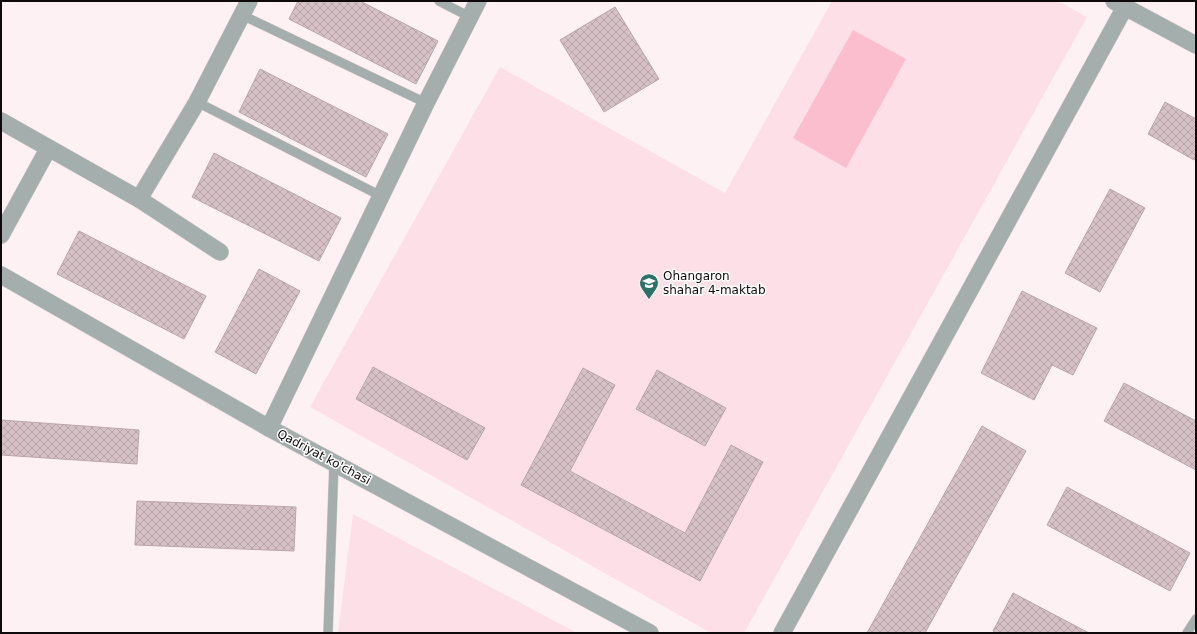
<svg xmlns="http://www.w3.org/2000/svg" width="1197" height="634" viewBox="0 0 1197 634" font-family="'DejaVu Sans',sans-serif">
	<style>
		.built { fill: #fddfe7 }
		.green { fill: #fbbecf }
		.building { fill: url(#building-cross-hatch); stroke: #baa5ab }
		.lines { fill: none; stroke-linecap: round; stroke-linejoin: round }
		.service-casing { stroke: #d8cccf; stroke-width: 10 }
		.minor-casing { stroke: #d8cccf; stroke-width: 18 }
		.service { stroke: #a4aeac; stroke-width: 9 }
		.minor { stroke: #a4aeac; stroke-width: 17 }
		.labels { text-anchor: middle; stroke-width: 3; stroke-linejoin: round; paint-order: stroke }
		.poi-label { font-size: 12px; fill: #10090b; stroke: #fff; text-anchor: start }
		.street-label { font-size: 12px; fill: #10090b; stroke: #fff }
	</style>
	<defs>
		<pattern id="building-cross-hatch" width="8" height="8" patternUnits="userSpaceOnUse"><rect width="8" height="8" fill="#d6c1c6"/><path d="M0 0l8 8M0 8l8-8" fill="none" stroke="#b7a4a9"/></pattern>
	</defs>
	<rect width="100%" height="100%" fill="#fef1f4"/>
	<g class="built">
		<path d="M832,1H1058L1087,17L744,633H711L310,407L500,67L725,193Z"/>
		<path d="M353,514L577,633H338Z"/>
	</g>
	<path class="green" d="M853,30L906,59L846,168L793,138Z"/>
	<g class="building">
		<path d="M298,1H360L438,41L416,84L289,19Z"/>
		<path d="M615,7L659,79L604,112L560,40Z"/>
		<path d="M260,69L388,134L366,177L239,112Z"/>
		<path d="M1165,102L1196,119V157L1194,160L1148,134Z"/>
		<path d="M214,153L341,218L319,261L192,197Z"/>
		<path d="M1110,189L1145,208L1100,292L1065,273Z"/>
		<path d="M79,231L206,296L184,339L57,274Z"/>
		<path d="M259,269L300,291L256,374L215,352Z"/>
		<path d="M1022,291L1097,328L1073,375L1052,365L1034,400L981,373Z"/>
		<path d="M373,367L485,428L467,460L356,399Z"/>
		<path d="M583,368L615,385L570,471L685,533L731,445L763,462L700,581L521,485Z"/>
		<path d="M657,370L726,408L705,446L636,409Z"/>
		<path d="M1124,383L1196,421V470L1104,421Z"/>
		<path d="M1,420L139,430L137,464L1,455Z"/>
		<path d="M982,426L1026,451L925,633H867Z"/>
		<path d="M1067,487L1190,553L1170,591L1047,525Z"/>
		<path d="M137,501L296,507L294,551L135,545Z"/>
		<path d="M1013,593L1089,633H996L993,631Z"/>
	</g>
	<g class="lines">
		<defs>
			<g id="service">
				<path d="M439,1L470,17"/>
				<path d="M242,15L426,103"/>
				<path d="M197,102L381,196"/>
				<path d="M328,633L334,462"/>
				<path d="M1187,633L1196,619"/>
			</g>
			<g id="minor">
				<path d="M1114,1L1196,45"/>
				<path d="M1,121L139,199L220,252"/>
				<path d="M139,199L197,102L249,1"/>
				<path d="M1,235L48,149"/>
				<path d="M1,275L269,428L650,633"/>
				<path d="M269,428L426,103L478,1"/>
				<path d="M782,633L1125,7"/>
			</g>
		</defs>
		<use href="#service" class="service-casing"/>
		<use href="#minor" class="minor-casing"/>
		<use href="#service" class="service"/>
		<use href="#minor" class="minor"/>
	</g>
	<defs>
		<symbol id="school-pin" viewBox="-11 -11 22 30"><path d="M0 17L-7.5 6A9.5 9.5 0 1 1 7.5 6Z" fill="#2b7268" stroke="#fff"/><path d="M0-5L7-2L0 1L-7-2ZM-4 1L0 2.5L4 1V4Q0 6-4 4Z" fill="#fff"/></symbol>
	</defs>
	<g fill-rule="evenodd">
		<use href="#school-pin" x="638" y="272" width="22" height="30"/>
	</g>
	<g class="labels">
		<g class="poi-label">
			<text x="663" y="280">Ohangaron<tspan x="663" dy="14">shahar 4-maktab</tspan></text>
		</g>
		<g class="street-label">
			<text transform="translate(324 457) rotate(28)" y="4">Qadriyat ko'chasi</text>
		</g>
	</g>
	<rect width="1197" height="634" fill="none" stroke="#10090b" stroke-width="4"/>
</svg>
